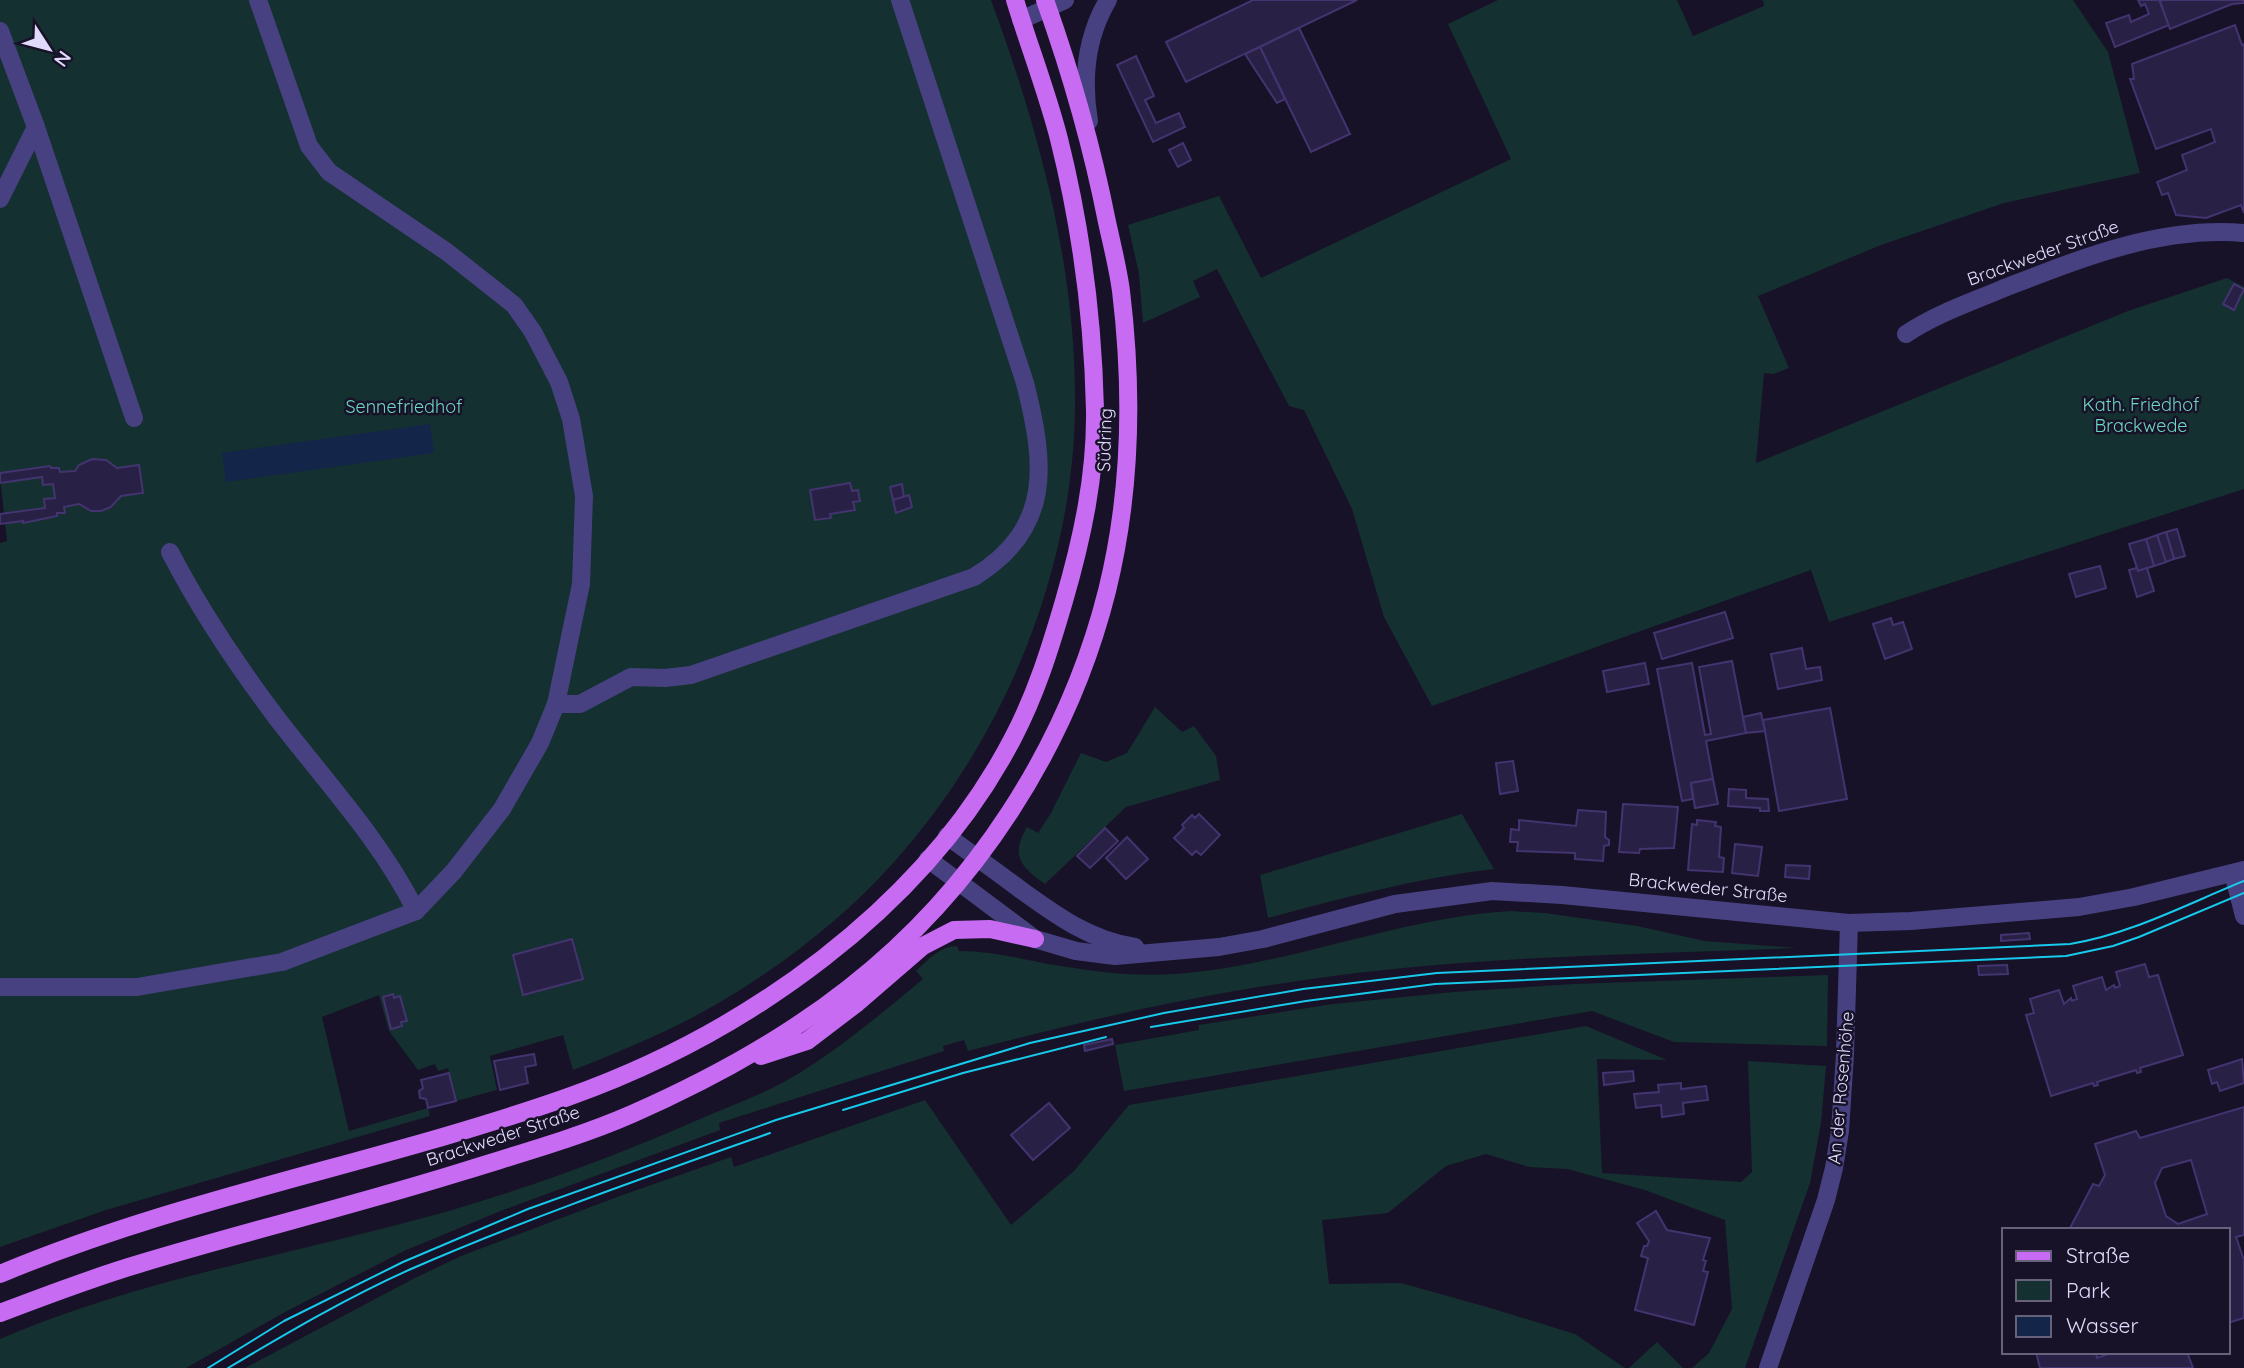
<svg xmlns="http://www.w3.org/2000/svg" width="2244" height="1368" viewBox="0 0 2244 1368" font-family="Quicksand,sans-serif">
	<style>
		.green { fill: #153030 }
		.water { fill: #132549 }
		.building { fill: #292046; stroke: #433470; stroke-width: 2; fill-rule: evenodd }
		.lines { fill: none; stroke-linecap: round; stroke-linejoin: round }
		.minor { stroke: #474181; stroke-width: 18 }
		.major { stroke: #c76bf2; stroke-width: 18 }
		.tram { stroke: #17caeb; stroke-width: 2 }
		.labels { text-anchor: middle; stroke-width: 5; stroke-linejoin: round; paint-order: stroke }
		.street-label { font-size: 18px; fill: #e0dbfc; stroke: #171227 }
		.park-label { font-size: 18px; fill: #6cd7c2; stroke: #171227 }
	</style>
	<rect width="100%" height="100%" fill="#171227"/>
	<g class="green">
		<path d="M0,0H991C1039,130 1077,269 1075,409C1073,572 1003,741 894,862C855,906 809,944 760,977C702,1017 638,1045 573,1070L563,1035L490,1056L497,1090L456,1101L448,1068L438,1071L435,1064L418,1070L389,1031L379,995L322,1017L349,1131L428,1108L430,1116L106,1210L0,1247V543L7,541L0,478Z"/>
		<path d="M1498,0H1677L1693,36L1764,6L1763,0H2073L2108,52L2140,173L2004,203L1881,245L1758,296L1789,368L1773,374L1764,373L1756,463L2128,311L2227,278L2244,287V489L1829,622L1811,570L1432,706L1384,617L1352,509L1304,410L1289,406L1217,269L1193,281L1200,297L1143,323L1139,274L1128,225L1219,196L1261,278L1511,159L1448,24Z"/>
		<path d="M1155,707L1182,732L1194,726L1216,756L1220,780L1126,807L1045,884C1021,867 1010,856 1027,827L1038,833L1051,813L1081,753L1106,762L1127,753Z"/>
		<path d="M1462,814L1494,869C1417,878 1343,898 1268,918L1260,875Z"/>
		<path d="M1510,911L1545,913L1637,926L1705,941L1797,948C1640,954 1481,956 1326,977C1204,993 1086,1020 968,1051L964,1040L943,1046L944,1051L719,1123L720,1130L503,1210L404,1251L285,1312L186,1368H0V1339C137,1280 284,1256 427,1217C521,1191 611,1158 700,1119C732,1105 767,1093 796,1075C842,1047 882,1013 923,979L916,971C928,960 940,946 957,946L959,951C988,951 1019,958 1048,964C1090,971 1132,977 1175,974C1289,966 1396,918 1510,911Z"/>
		<path d="M1828,975L1827,1046L1674,1042L1592,1011L1124,1091L1115,1045L1199,1030V1025L1333,1004L1454,992L1574,984Z"/>
		<path d="M1586,1026L1667,1060L1597,1059L1602,1173L1741,1182L1752,1172L1748,1061L1826,1066L1821,1123L1810,1183L1745,1368H1692L1709,1353L1732,1309L1725,1220L1645,1190L1567,1169L1529,1167L1486,1154L1446,1166L1388,1213L1322,1220L1329,1284L1401,1283L1494,1309L1575,1334L1625,1368H245L411,1280L461,1256L617,1197L731,1157L734,1167L925,1100L1011,1225L1074,1171L1129,1105Z"/>
		<path d="M1657,1342L1683,1368H1629Z"/>
	</g>
	<path class="water" d="M430,424L434,453L226,482L222,453Z"/>
	<g class="building">
		<path d="M1253,0H1357L1186,82L1166,42Z"/>
		<path d="M2138,0H2159L2169,25L2115,47L2106,23L2129,15L2131,22L2149,14L2145,4L2141,6Z"/>
		<path d="M2163,0H2244V3L2232,4L2170,29L2160,1Z"/>
		<path d="M2235,25L2242,45L2244,44V213L2241,205L2206,218L2176,215L2168,193L2162,195L2157,182L2187,170L2182,155L2215,142L2211,129L2156,149L2130,79H2134L2132,64Z"/>
		<path d="M1299,28L1350,134L1311,152L1260,47Z"/>
		<path d="M1260,47L1285,99L1277,103L1245,54Z"/>
		<path d="M1136,56L1154,96L1145,100L1156,123L1179,113L1185,127L1153,142L1117,65Z"/>
		<path d="M1183,143L1191,160L1178,167L1169,150Z"/>
		<path d="M2234,284L2244,289L2234,310L2223,304Z"/>
		<path d="M92,459L106,460L117,468L139,465L143,493L121,496L111,507L101,511H91L79,504L64,507L65,513H57V516L23,523V521L0,524V514L45,508L44,499L55,498L53,484L43,485L42,477L0,483V473L50,466L51,468H59L60,472L75,471L79,465Z"/>
		<path d="M850,483L852,491L858,490L860,501L853,502L855,510L830,514L831,518L815,520L810,490Z"/>
		<path d="M902,484L904,498L893,500L890,487Z"/>
		<path d="M909,495L912,507L896,513L893,500Z"/>
		<path d="M2177,529L2185,556L2174,559L2166,532Z"/>
		<path d="M2166,532L2174,559L2166,562L2157,535Z"/>
		<path d="M2157,535L2166,562L2154,566L2146,539Z"/>
		<path d="M2146,539L2154,566L2138,571L2129,544Z"/>
		<path d="M2100,566L2106,588L2076,597L2069,574Z"/>
		<path d="M2137,568L2138,571L2147,568L2154,591L2137,597L2129,570Z"/>
		<path d="M1725,612L1733,638L1662,659L1654,633Z"/>
		<path d="M1891,618L1893,625L1903,622L1912,649L1885,659L1873,624Z"/>
		<path d="M1802,648L1806,669L1820,667L1822,680L1778,689L1771,654Z"/>
		<path d="M1732,661L1746,733L1706,741L1713,779L1691,783L1693,799L1682,801L1657,669L1692,663L1705,735L1711,734L1699,667Z"/>
		<path d="M1645,663L1649,684L1607,692L1603,671Z"/>
		<path d="M1830,708L1847,799L1779,811L1763,720Z"/>
		<path d="M1761,713L1765,731L1746,733L1743,717Z"/>
		<path d="M1513,761L1518,791L1500,794L1496,763Z"/>
		<path d="M1713,779L1718,804L1695,808L1691,783Z"/>
		<path d="M1729,789L1746,790V798L1768,799L1769,811H1760V808L1728,806Z"/>
		<path d="M1623,804L1678,807L1674,848L1640,849L1639,853L1619,852Z"/>
		<path d="M1578,810L1606,812L1605,837L1609,840V845L1604,846L1603,861L1575,859V853L1517,851L1518,842H1510L1511,829L1519,830V820L1576,826Z"/>
		<path d="M1199,814L1220,835L1201,855L1196,851L1192,855L1174,838L1184,828L1182,825L1192,815L1195,818Z"/>
		<path d="M1697,820L1716,822L1715,826L1721,827L1719,857L1724,858L1723,872L1688,870L1692,824L1697,825Z"/>
		<path d="M1105,828L1118,841L1090,868L1077,856Z"/>
		<path d="M1127,837L1148,859L1126,879L1106,858Z"/>
		<path d="M1735,844L1762,847L1758,876L1732,873Z"/>
		<path d="M1786,865L1810,866L1809,879L1785,877Z"/>
		<path d="M2029,933L2030,939L2001,941V935Z"/>
		<path d="M572,939L583,979L523,995L513,955Z"/>
		<path d="M2145,964L2149,977L2158,975L2183,1055L2140,1068L2141,1072L2137,1073L2136,1070L2097,1082L2098,1085L2094,1086L2093,1083L2051,1096L2026,1015L2034,1013L2030,999L2059,990L2064,1004L2071,998L2072,1001L2077,999L2073,986L2102,977L2106,990L2114,985L2115,988L2120,986L2116,972Z"/>
		<path d="M2007,965L2008,974L1979,975L1978,966Z"/>
		<path d="M393,994L394,998L400,996L407,1021L401,1022L402,1026L391,1029L383,997Z"/>
		<path d="M1112,1039L1113,1044L1085,1051L1084,1045Z"/>
		<path d="M534,1054L536,1065L525,1067L528,1083L500,1090L494,1061Z"/>
		<path d="M2242,1059L2244,1083L2220,1091L2217,1082L2212,1084L2208,1070Z"/>
		<path d="M1633,1071L1634,1081L1604,1085L1603,1073Z"/>
		<path d="M449,1073L456,1101L428,1108L426,1099L420,1098L419,1091L423,1088L421,1080Z"/>
		<path d="M1681,1083V1089L1706,1086L1708,1100L1683,1103L1684,1114L1662,1117L1661,1105L1636,1108L1634,1094L1659,1092L1658,1085Z"/>
		<path d="M1049,1103L1070,1128L1033,1160L1011,1135Z"/>
		<path d="M2244,1107V1235L2236,1237L2244,1260V1318L2228,1323V1230H2069L2093,1184L2099,1186L2105,1175L2095,1144L2136,1131L2140,1138ZM2191,1160L2207,1214L2178,1224L2166,1216L2155,1183L2162,1168Z"/>
		<path d="M1656,1211L1667,1230L1710,1238L1703,1260L1706,1261L1703,1271L1708,1272L1694,1325L1635,1310L1648,1258L1641,1256L1644,1246H1647L1649,1241L1637,1223Z"/>
		<path d="M2036,1352H2096L2097,1358L2114,1352H2187L2193,1368H2040Z"/>
	</g>
	<g class="lines">
		<g class="minor">
			<path d="M1021,20L1065,0"/>
			<path d="M0,31L36,127L134,418"/>
			<path d="M1089,121C1082,79 1086,37 1108,0"/>
			<path d="M0,199L36,127"/>
			<path d="M1906,334C1936,314 1969,303 2002,289C2079,259 2159,226 2244,233"/>
			<path d="M170,552C200,610 237,665 276,717C325,781 380,839 416,911"/>
			<path d="M556,704H580L631,677L665,678L691,675L974,577C1054,528 1045,462 1025,383L900,0"/>
			<path d="M947,836C972,854 997,872 1021,890C1057,916 1090,940 1135,947"/>
			<path d="M928,859L1035,939L1076,951L1115,956L1219,947L1263,939L1395,904L1492,891L1562,895L1849,923L1911,921L2079,907L2134,897L2244,870"/>
			<path d="M2233,873L2244,916"/>
			<path d="M0,987H137L282,962L416,911L454,871L502,809L540,743L556,704L581,584L584,496L571,419L559,382L533,332L514,305L447,252L329,172L309,146L258,0"/>
			<path d="M1768,1368L1826,1200L1834,1168L1840,1131L1845,1054L1849,923"/>
		</g>
		<g class="major">
			<path d="M761,1056L807,1041L857,1003L923,946L954,930L990,929L1035,939"/>
			<path d="M0,1274C183,1197 381,1163 568,1097C745,1034 924,909 1013,738C1036,694 1050,649 1064,601C1082,539 1096,475 1095,410C1093,319 1081,227 1059,139C1047,92 1029,46 1015,0"/>
			<path d="M0,1313C47,1295 94,1277 142,1263C248,1231 355,1205 461,1172C518,1154 577,1138 632,1114C709,1080 783,1040 849,988C975,890 1068,746 1107,591C1131,494 1133,390 1121,291C1118,268 1112,245 1107,222C1092,146 1071,73 1045,0"/>
		</g>
		<g class="tram">
			<path d="M1151,1027L1306,1001L1435,984L2066,956L2113,946L2139,937L2244,893"/>
			<path d="M843,1110L963,1073L1106,1037"/>
			<path d="M208,1368L284,1321L403,1262L528,1209L776,1120L1030,1043L1164,1013L1303,989L1437,973L2070,944C2131,934 2187,904 2244,881"/>
			<path d="M228,1368C287,1333 348,1297 411,1269C528,1218 649,1176 770,1133"/>
		</g>
	</g>
	<g class="labels">
		<g class="street-label">
			<text transform="translate(2043 253) rotate(-20)" y="6">Brackweder Straße</text>
			<text transform="translate(1105 440) rotate(-88)" y="6">Südring</text>
			<text transform="translate(1708 888) rotate(6)" y="6">Brackweder Straße</text>
			<text transform="translate(1841 1088) rotate(-85)" y="6">An der Rosenhöhe</text>
			<text transform="translate(503 1136) rotate(-18)" y="6">Brackweder Straße</text>
		</g>
		<g class="park-label">
			<text x="2141" y="411">Kath. Friedhof<tspan x="2141" dy="21">Brackwede</tspan></text>
			<text x="404" y="413">Sennefriedhof</text>
		</g>
	</g>
	<rect x="2002" y="1228" width="228" height="126" fill="#171227" stroke="#67627c" stroke-width="2"/>
	<rect x="2016" y="1251" width="35" height="10" fill="#c76bf2" stroke="#67627c" stroke-width="2"/>
	<text x="2066" y="1263" font-size="21" fill="#e0dbfc">Straße</text>
	<rect x="2016" y="1280" width="35" height="21" fill="#153030" stroke="#67627c" stroke-width="2"/>
	<text x="2066" y="1298" font-size="21" fill="#e0dbfc">Park</text>
	<rect x="2016" y="1316" width="35" height="21" fill="#132549" stroke="#67627c" stroke-width="2"/>
	<text x="2066" y="1333" font-size="21" fill="#e0dbfc">Wasser</text>
	<g transform="translate(49 49) rotate(126)" stroke="#171227" stroke-width="5" paint-order="stroke">
	<path d="M0-5L12 26L0 18L-12 26Z" fill="#e0dbfc"/>
	<text y="-10" font-size="19" font-weight="bold" text-anchor="middle" fill="#e0dbfc">N</text>
	</g>
</svg>
